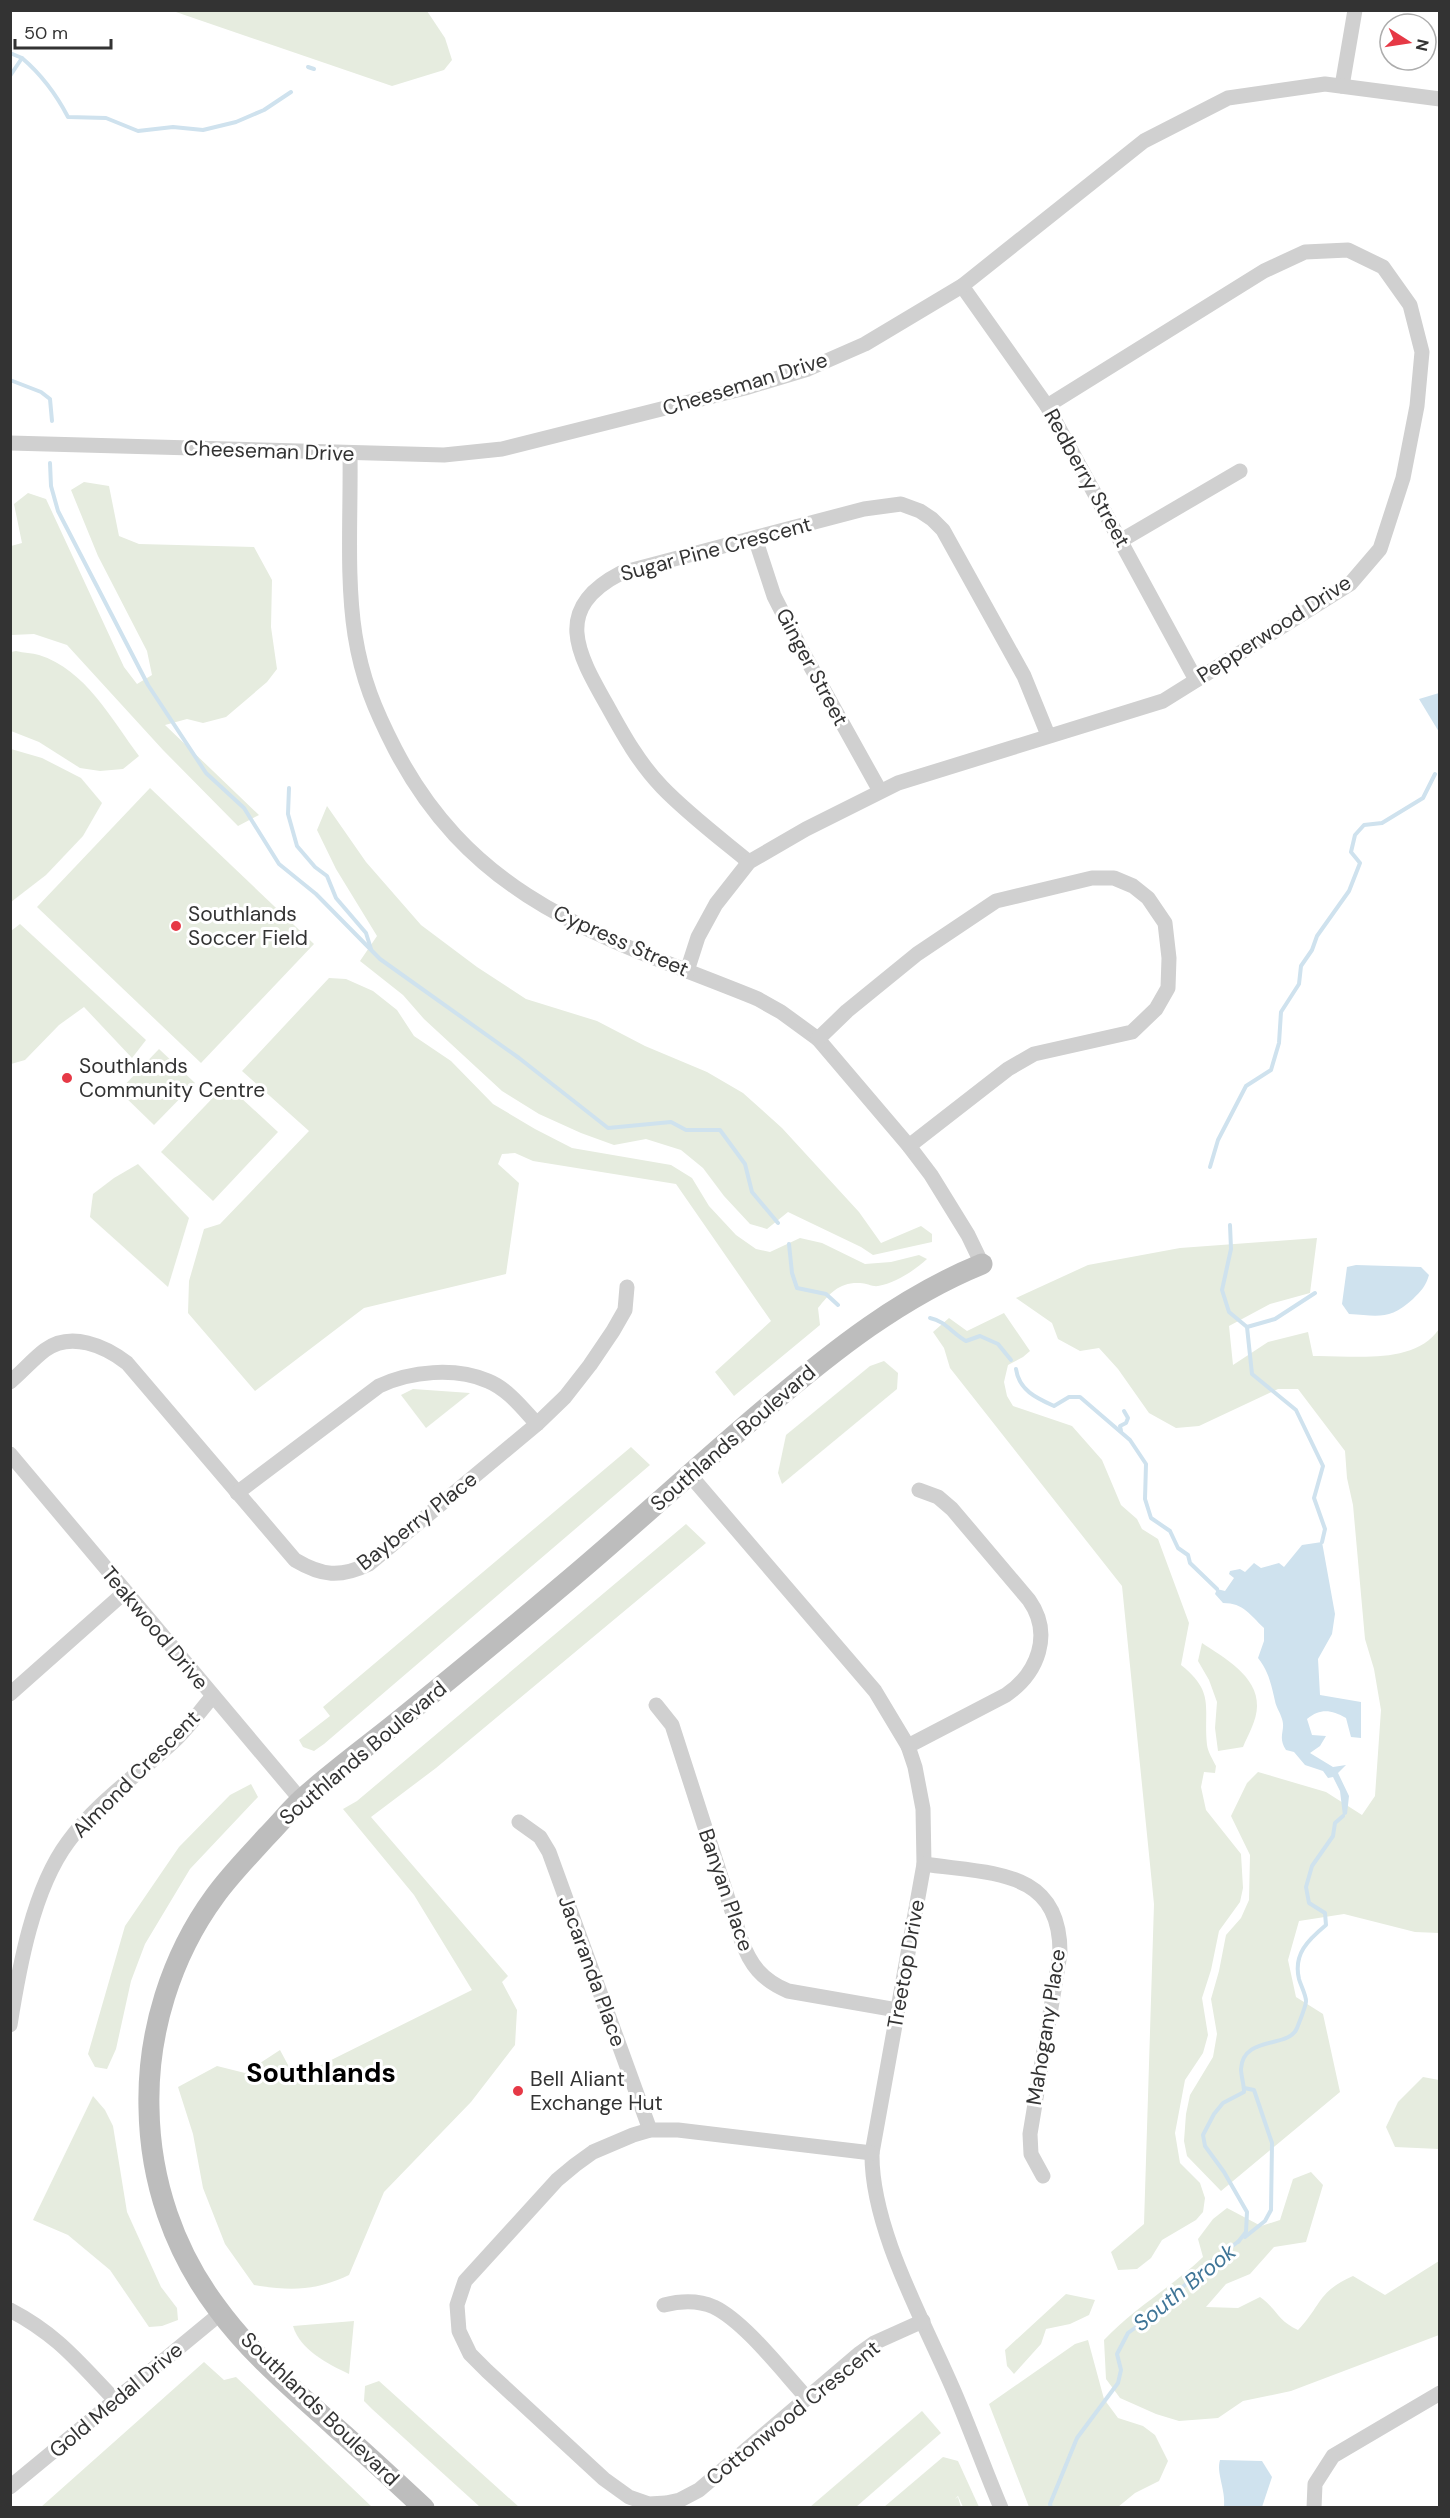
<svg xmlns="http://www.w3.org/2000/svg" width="1450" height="2518" viewBox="0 0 1450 2518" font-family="'DM Sans',sans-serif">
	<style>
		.green { fill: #e6ecdf }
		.water { fill: #cfe2ee }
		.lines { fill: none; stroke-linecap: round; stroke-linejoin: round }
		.stream { stroke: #cfe2ee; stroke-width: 4 }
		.street { stroke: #d0d0d0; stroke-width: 15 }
		.secondary { stroke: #bdbdbd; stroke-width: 21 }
		.poi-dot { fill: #e63946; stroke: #fff; stroke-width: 2 }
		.labels { text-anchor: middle; stroke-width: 6; stroke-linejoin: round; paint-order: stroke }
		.street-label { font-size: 21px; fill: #333; stroke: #fff }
		.poi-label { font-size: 21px; fill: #333; stroke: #fff; text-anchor: start }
		.water-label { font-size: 22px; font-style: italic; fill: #3f7597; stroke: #fff }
		.district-label { font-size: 27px; font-weight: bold; fill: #000; stroke: #fff }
	</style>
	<rect width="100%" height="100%" fill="#fff"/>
	<g class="green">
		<path d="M173,11H427L445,38L452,60L444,70L392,86Z"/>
		<path d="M84,482L109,486L119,536L139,544L254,547L272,580L271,627L277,669L267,682L226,717L203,723L187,719L165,725L259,815L238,826L163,750L67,645L34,634L11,635V546L22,543L14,504L28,493L46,499L124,667L137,684L152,675L147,651L98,556L71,490Z"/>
		<path d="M16,651C24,653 32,653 39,655C85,669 112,720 139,756L123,769L100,771L80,768L39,742L11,731V652Z"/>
		<path d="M11,749L42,758L81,778L102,803L83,836L46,875L11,902Z"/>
		<path d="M150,788L314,944L201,1063L37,907Z"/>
		<path d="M327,806L366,862L421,925L477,967L526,999L597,1021L645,1046L707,1072L743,1093L782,1128L859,1212L881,1243L921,1226L932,1234V1242L873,1255L861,1247L788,1212L767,1229L750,1224L724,1196L703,1168L681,1150L646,1139L614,1145L581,1133L539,1114L502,1091L424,1019L403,995L360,961L377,936L336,869L317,830Z"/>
		<path d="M20,924L146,1040L132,1058L84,1007L59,1025L25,1060L11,1064V931Z"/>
		<path d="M329,978L346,979L373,991L397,1010L414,1036L451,1061L493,1104L535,1129L572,1148L671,1165L692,1178L709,1206L736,1235L756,1249L770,1252L800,1238L822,1243L865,1264L891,1262L919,1255L927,1259C915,1270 896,1283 878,1286C873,1287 866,1283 860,1283C839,1282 830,1293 818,1308L820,1325L734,1396L715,1372L771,1321L676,1184L533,1161L515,1153L502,1154L498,1164L519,1183L506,1274L364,1308L255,1391L188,1313L189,1281L204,1229L220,1224L309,1131L242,1071Z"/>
		<path d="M159,1049L195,1083L154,1125L119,1091Z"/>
		<path d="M226,1084L278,1132L213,1201L161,1152Z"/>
		<path d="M138,1164L189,1218L168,1287L90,1217L93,1194L114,1178Z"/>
		<path d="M1317,1238L1310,1293L1270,1304L1229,1326L1233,1365L1268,1342L1308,1332L1313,1356C1352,1355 1414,1366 1439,1329V1933L1415,1932L1344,1914L1299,1921L1288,1960L1296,1997L1323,2014L1340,2092L1221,2191L1187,2156L1184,2141L1186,2114L1190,2095L1213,2057L1217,2034L1211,1999L1219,1971L1226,1935L1241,1918L1249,1900L1250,1855L1231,1816L1247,1783L1258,1772L1326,1792L1362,1815L1375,1796L1381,1710L1374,1669L1365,1639L1353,1505L1347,1478L1345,1451L1298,1389H1278L1199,1426L1176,1428L1149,1413L1118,1369L1099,1348L1080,1351L1058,1339L1052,1323L1016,1298L1088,1265L1180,1248Z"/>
		<path d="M1004,1313L1030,1351L1023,1357L1008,1365L1004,1382L1007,1396L1013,1406L1072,1426L1102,1460L1121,1505L1137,1519L1142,1529L1158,1539L1189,1623L1181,1665C1216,1693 1203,1707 1207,1745C1208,1752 1213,1760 1216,1766L1215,1773L1204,1772L1201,1787L1206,1810L1241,1854L1243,1888L1240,1902L1219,1931L1211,1970L1202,1998L1208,2035L1203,2053L1185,2080L1175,2133L1180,2163L1200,2183L1205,2198L1203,2212L1196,2220L1162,2240L1151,2258L1137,2269L1118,2270L1111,2252L1144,2224L1154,1904L1122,1586L950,1368L944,1348L933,1332L949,1318L967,1331Z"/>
		<path d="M884,1361L898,1373L897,1389L782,1484L778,1473L786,1435L870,1366Z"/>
		<path d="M413,1389L470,1393L426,1428L401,1395Z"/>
		<path d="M631,1447L650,1465L324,1744L314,1751L303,1747L299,1740L330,1716L323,1707Z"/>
		<path d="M686,1524L706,1543L436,1768L371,1817L508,1976L502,1982L517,2010L515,2045L471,2102L384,2192L349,2275C315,2291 291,2291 254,2285L225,2244L203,2188L193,2134L178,2087L217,2066L245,2073L280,2050L295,2078L472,1990L414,1895L343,1809L357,1801Z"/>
		<path d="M1202,1643C1223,1657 1258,1676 1257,1706C1257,1720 1248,1735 1243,1747L1218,1751L1215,1728L1217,1702L1209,1680L1198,1661Z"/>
		<path d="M251,1784L258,1797L190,1869L145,1944L131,1981L116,2049L107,2069L95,2067L88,2054L125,1926L179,1847L230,1795Z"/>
		<path d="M1423,2077L1439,2080V2149L1395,2147L1386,2127L1398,2102Z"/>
		<path d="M93,2096L105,2110L113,2126L127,2212L161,2287L177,2308L178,2320L162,2326L149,2327L110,2270L68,2235L33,2220Z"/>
		<path d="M1311,2172L1323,2185L1306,2242L1274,2247L1250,2274L1226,2284L1206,2307L1238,2308L1260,2297C1278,2310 1277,2320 1298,2330C1322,2305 1317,2292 1353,2276L1385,2295L1439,2261V2335L1291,2391L1243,2401L1218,2418L1179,2421L1156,2414L1120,2398L1106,2379L1104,2340C1134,2308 1172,2287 1203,2257L1198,2239L1213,2219L1227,2208L1261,2226L1280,2220L1293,2179Z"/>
		<path d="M1066,2294L1095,2300L1089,2315L1070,2324L1046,2329L1041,2344L1014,2374L1007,2366L1005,2350Z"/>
		<path d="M354,2321L349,2374C328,2364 300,2350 293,2326Z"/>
		<path d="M1088,2340L1104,2399L1118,2418L1143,2426L1155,2435L1168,2461L1159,2481L1135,2493L1118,2507H1029L989,2404L1075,2344Z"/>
		<path d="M204,2362L224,2380L236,2377L372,2507H41Z"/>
		<path d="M379,2381L519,2507H480L372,2409L364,2401L365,2386Z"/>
		<path d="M922,2411L941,2433L856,2507H810Z"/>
		<path d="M943,2457L958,2461L979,2507H963L958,2496L955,2499L958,2497L961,2507H884Z"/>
	</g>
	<g class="water">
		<path d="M1439,693H1440L1439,732L1419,699Z"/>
		<path d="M1356,1265L1421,1267L1429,1275C1426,1286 1421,1291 1413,1299C1390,1320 1379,1316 1349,1314L1342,1304L1347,1267Z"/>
		<path d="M1322,1542L1335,1614L1332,1634L1318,1659L1320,1695L1361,1702V1738L1351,1737L1346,1718C1331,1710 1321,1708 1307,1719L1312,1735L1326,1736L1320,1746L1310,1753L1333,1767L1346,1765L1338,1773L1349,1796L1347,1814L1343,1816L1340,1791L1333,1777L1328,1778L1323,1771L1305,1765L1294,1752L1286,1750C1277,1736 1286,1731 1282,1719C1280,1712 1276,1707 1275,1701C1271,1684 1269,1672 1258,1658L1264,1641V1628C1250,1615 1244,1603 1223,1603L1215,1594L1217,1589L1225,1591L1234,1578L1229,1574L1230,1571L1240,1569L1245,1572L1254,1563L1261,1568L1279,1563L1284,1567L1302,1545Z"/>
		<path d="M1220,2460L1262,2461L1272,2477L1262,2507H1224C1226,2490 1216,2473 1220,2460Z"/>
	</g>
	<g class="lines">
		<g class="stream">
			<path d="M10,53L22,58L10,76"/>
			<path d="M22,58C42,75 56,94 68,117L106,118L138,131L173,127L203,130L236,122L264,110L291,92"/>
			<path d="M308,67L314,69"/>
			<path d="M10,380L41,392L50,399L52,421"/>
			<path d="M50,463L51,486L58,511L148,685L206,773L244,808L279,864L316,894L380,959L519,1058L608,1128L671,1122L686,1130H720L745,1164L752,1192L778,1223"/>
			<path d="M289,788L288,814L297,846L315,867L327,876L336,898L366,933L371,949"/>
			<path d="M1210,1167L1218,1140L1246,1086L1271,1070L1279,1043L1281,1012L1299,984L1301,966L1312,950L1317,936L1349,891L1360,863L1351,852L1355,835L1364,825L1382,823L1423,798L1435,774"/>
			<path d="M1230,1225L1231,1249L1222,1290L1229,1312L1247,1327L1252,1374L1296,1410L1323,1466L1314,1498L1325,1529L1322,1542"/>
			<path d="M789,1244L792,1273L797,1288L826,1294L838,1305"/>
			<path d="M930,1318C945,1321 952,1333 966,1341L980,1336L998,1344L1011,1360"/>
			<path d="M1247,1327L1275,1319L1315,1293"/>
			<path d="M1016,1369C1019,1390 1036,1398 1054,1406L1069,1397H1080L1130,1440L1146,1464L1145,1499L1151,1518L1170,1531L1178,1548L1188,1555L1190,1563L1217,1589"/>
			<path d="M1121,1431L1120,1426L1126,1423L1128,1418L1124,1411"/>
			<path d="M1244,2088L1254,2090L1272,2143L1271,2210L1265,2221L1245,2237"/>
			<path d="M1238,2242L1246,2232L1247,2212L1224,2172L1205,2146L1203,2135L1214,2114L1223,2103L1244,2092C1244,2084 1241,2076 1241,2069C1243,2035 1289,2049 1297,2028C1299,2023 1306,2006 1306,2001C1306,1995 1301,1986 1299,1979C1293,1954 1308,1940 1326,1925L1325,1913L1309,1903L1306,1887L1312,1866L1333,1836L1335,1823L1343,1816"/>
			<path d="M1051,2508L1050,2504L1077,2438L1118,2383L1121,2370L1117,2354L1128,2333L1151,2316L1208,2264L1239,2241"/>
		</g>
		<g class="street">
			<path d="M1342,86L1355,10"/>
			<path d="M962,286L1047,406L1196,680"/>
			<path d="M10,443L444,455L502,449L745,388L808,369L865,344L962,286L1144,141L1228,98L1325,84L1440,99"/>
			<path d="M350,454C351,511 346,578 355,635C362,679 375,710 395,749C476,905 608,938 758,999L781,1012L818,1039L909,1146L931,1175L968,1235L982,1264"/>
			<path d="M755,538L774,596L801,649L880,791"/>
			<path d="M1122,540L1240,471"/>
			<path d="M749,862C720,838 688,814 662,787C639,763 624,736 608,707C578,654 551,609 621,573L864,509L901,504L920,511L932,519L943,530L1024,676L1048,735"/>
			<path d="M687,971L698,937L716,904L749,862L806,829L898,783L1163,701L1350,584L1380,549L1403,478L1417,406L1422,352L1410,305L1383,267L1348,250L1305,252L1264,271L1047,406"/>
			<path d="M818,1039L847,1011L917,954L996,901L1092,878H1114L1133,886L1148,898L1165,923L1169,958L1168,988L1156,1009L1132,1032L1034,1054L1008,1069L909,1146"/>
			<path d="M10,1382C22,1372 33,1359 45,1350C71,1331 105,1346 127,1363L295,1560C322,1576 340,1578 369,1564L537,1424L565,1397L590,1365L613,1331L625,1310L627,1287"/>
			<path d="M10,1454L301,1800"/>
			<path d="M689,1474L875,1691L908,1746L915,1767L923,1809L924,1864L872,2153C871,2228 923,2319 953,2389C970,2428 984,2468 1001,2508"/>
			<path d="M237,1493L379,1386C411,1371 455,1367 488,1381C508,1389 523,1409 537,1424"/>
			<path d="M10,1694L125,1592"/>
			<path d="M656,1705L672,1725L741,1939C750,1965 762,1980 788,1991L897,2010"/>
			<path d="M908,1746L1006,1695C1038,1673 1053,1634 1029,1600L952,1509L938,1497L919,1490"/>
			<path d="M519,1822L540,1837L549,1852L650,2130"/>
			<path d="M924,1864C990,1874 1061,1868 1060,1954L1030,2134L1031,2154L1043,2176"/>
			<path d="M10,2025C19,1968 33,1889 68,1842C96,1803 139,1774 174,1741C188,1728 200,1711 213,1696"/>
			<path d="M872,2153L678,2130H650L633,2135L593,2152L575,2165L557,2180L465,2281L457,2305L459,2331L470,2354L487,2371L604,2479L629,2497L649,2504L666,2503L680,2500L699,2490L860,2353L874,2343L923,2321"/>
			<path d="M664,2305C680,2301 698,2300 714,2307C745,2322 783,2372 807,2398"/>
			<path d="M10,2310C58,2335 79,2363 115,2400"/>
			<path d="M10,2487L221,2313"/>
			<path d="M1314,2508L1315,2484L1333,2456L1440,2393"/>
		</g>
		<path class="secondary" d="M424,2508C394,2480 365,2453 334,2426C294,2390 250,2353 218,2309C174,2251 150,2181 149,2108C147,2033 171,1956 215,1896C230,1875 249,1856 266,1837C278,1825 289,1811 302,1799C332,1772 365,1748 396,1723C450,1679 504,1635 557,1590C628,1531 696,1467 766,1408C833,1351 901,1297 982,1264"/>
	</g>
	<g class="poi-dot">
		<circle cx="176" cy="926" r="6"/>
		<circle cx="67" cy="1078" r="6"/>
		<circle cx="518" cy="2091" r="6"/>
	</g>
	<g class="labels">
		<g class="street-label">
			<text transform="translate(745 384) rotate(-17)" y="7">Cheeseman Drive</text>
			<text transform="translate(269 451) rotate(2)" y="7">Cheeseman Drive</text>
			<text transform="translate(1087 478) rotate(61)" y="7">Redberry Street</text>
			<text transform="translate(716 549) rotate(-15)" y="7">Sugar Pine Crescent</text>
			<text transform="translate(1274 629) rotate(-33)" y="7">Pepperwood Drive</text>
			<text transform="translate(812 667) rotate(62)" y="7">Ginger Street</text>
			<text transform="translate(621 941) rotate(24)" y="7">Cypress Street</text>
			<text transform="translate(733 1438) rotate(-41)" y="7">Southlands Boulevard</text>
			<text transform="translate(417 1521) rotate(-38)" y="7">Bayberry Place</text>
			<text transform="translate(155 1628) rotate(50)" y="7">Teakwood Drive</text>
			<text transform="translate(363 1753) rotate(-40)" y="7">Southlands Boulevard</text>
			<text transform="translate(136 1774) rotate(-45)" y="7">Almond Crescent</text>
			<text transform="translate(726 1890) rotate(71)" y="7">Banyan Place</text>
			<text transform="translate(906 1964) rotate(-80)" y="7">Treetop Drive</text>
			<text transform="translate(592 1971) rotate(70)" y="7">Jacaranda Place</text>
			<text transform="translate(1046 2027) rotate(-81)" y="7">Mahogany Place</text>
			<text transform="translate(116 2400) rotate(-40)" y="7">Gold Medal Drive</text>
			<text transform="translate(320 2409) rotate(44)" y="7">Southlands Boulevard</text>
			<text transform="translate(793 2413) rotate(-39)" y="7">Cottonwood Crescent</text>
		</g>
		<g class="poi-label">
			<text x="188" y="921">Southlands<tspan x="188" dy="24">Soccer Field</tspan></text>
			<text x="79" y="1073">Southlands<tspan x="79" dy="24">Community Centre</tspan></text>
			<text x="530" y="2086">Bell Aliant<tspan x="530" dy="24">Exchange Hut</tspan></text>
		</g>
		<g class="water-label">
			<text transform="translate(1184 2287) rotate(-39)" y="8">South Brook</text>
		</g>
		<g class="district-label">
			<text x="321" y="2082">Southlands</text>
		</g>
	</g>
	<rect width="1450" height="2518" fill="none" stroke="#333333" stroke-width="24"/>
	<g transform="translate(1408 42) rotate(102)"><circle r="28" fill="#ffffff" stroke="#adadad" stroke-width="1.5"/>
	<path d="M0-4.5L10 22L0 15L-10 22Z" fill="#e63946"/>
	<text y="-9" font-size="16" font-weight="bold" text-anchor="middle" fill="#333333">N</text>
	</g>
	<path d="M15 39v9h96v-9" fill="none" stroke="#333333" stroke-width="3"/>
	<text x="24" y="39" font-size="18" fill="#333333" stroke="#ffffff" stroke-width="4.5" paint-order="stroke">50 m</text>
</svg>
